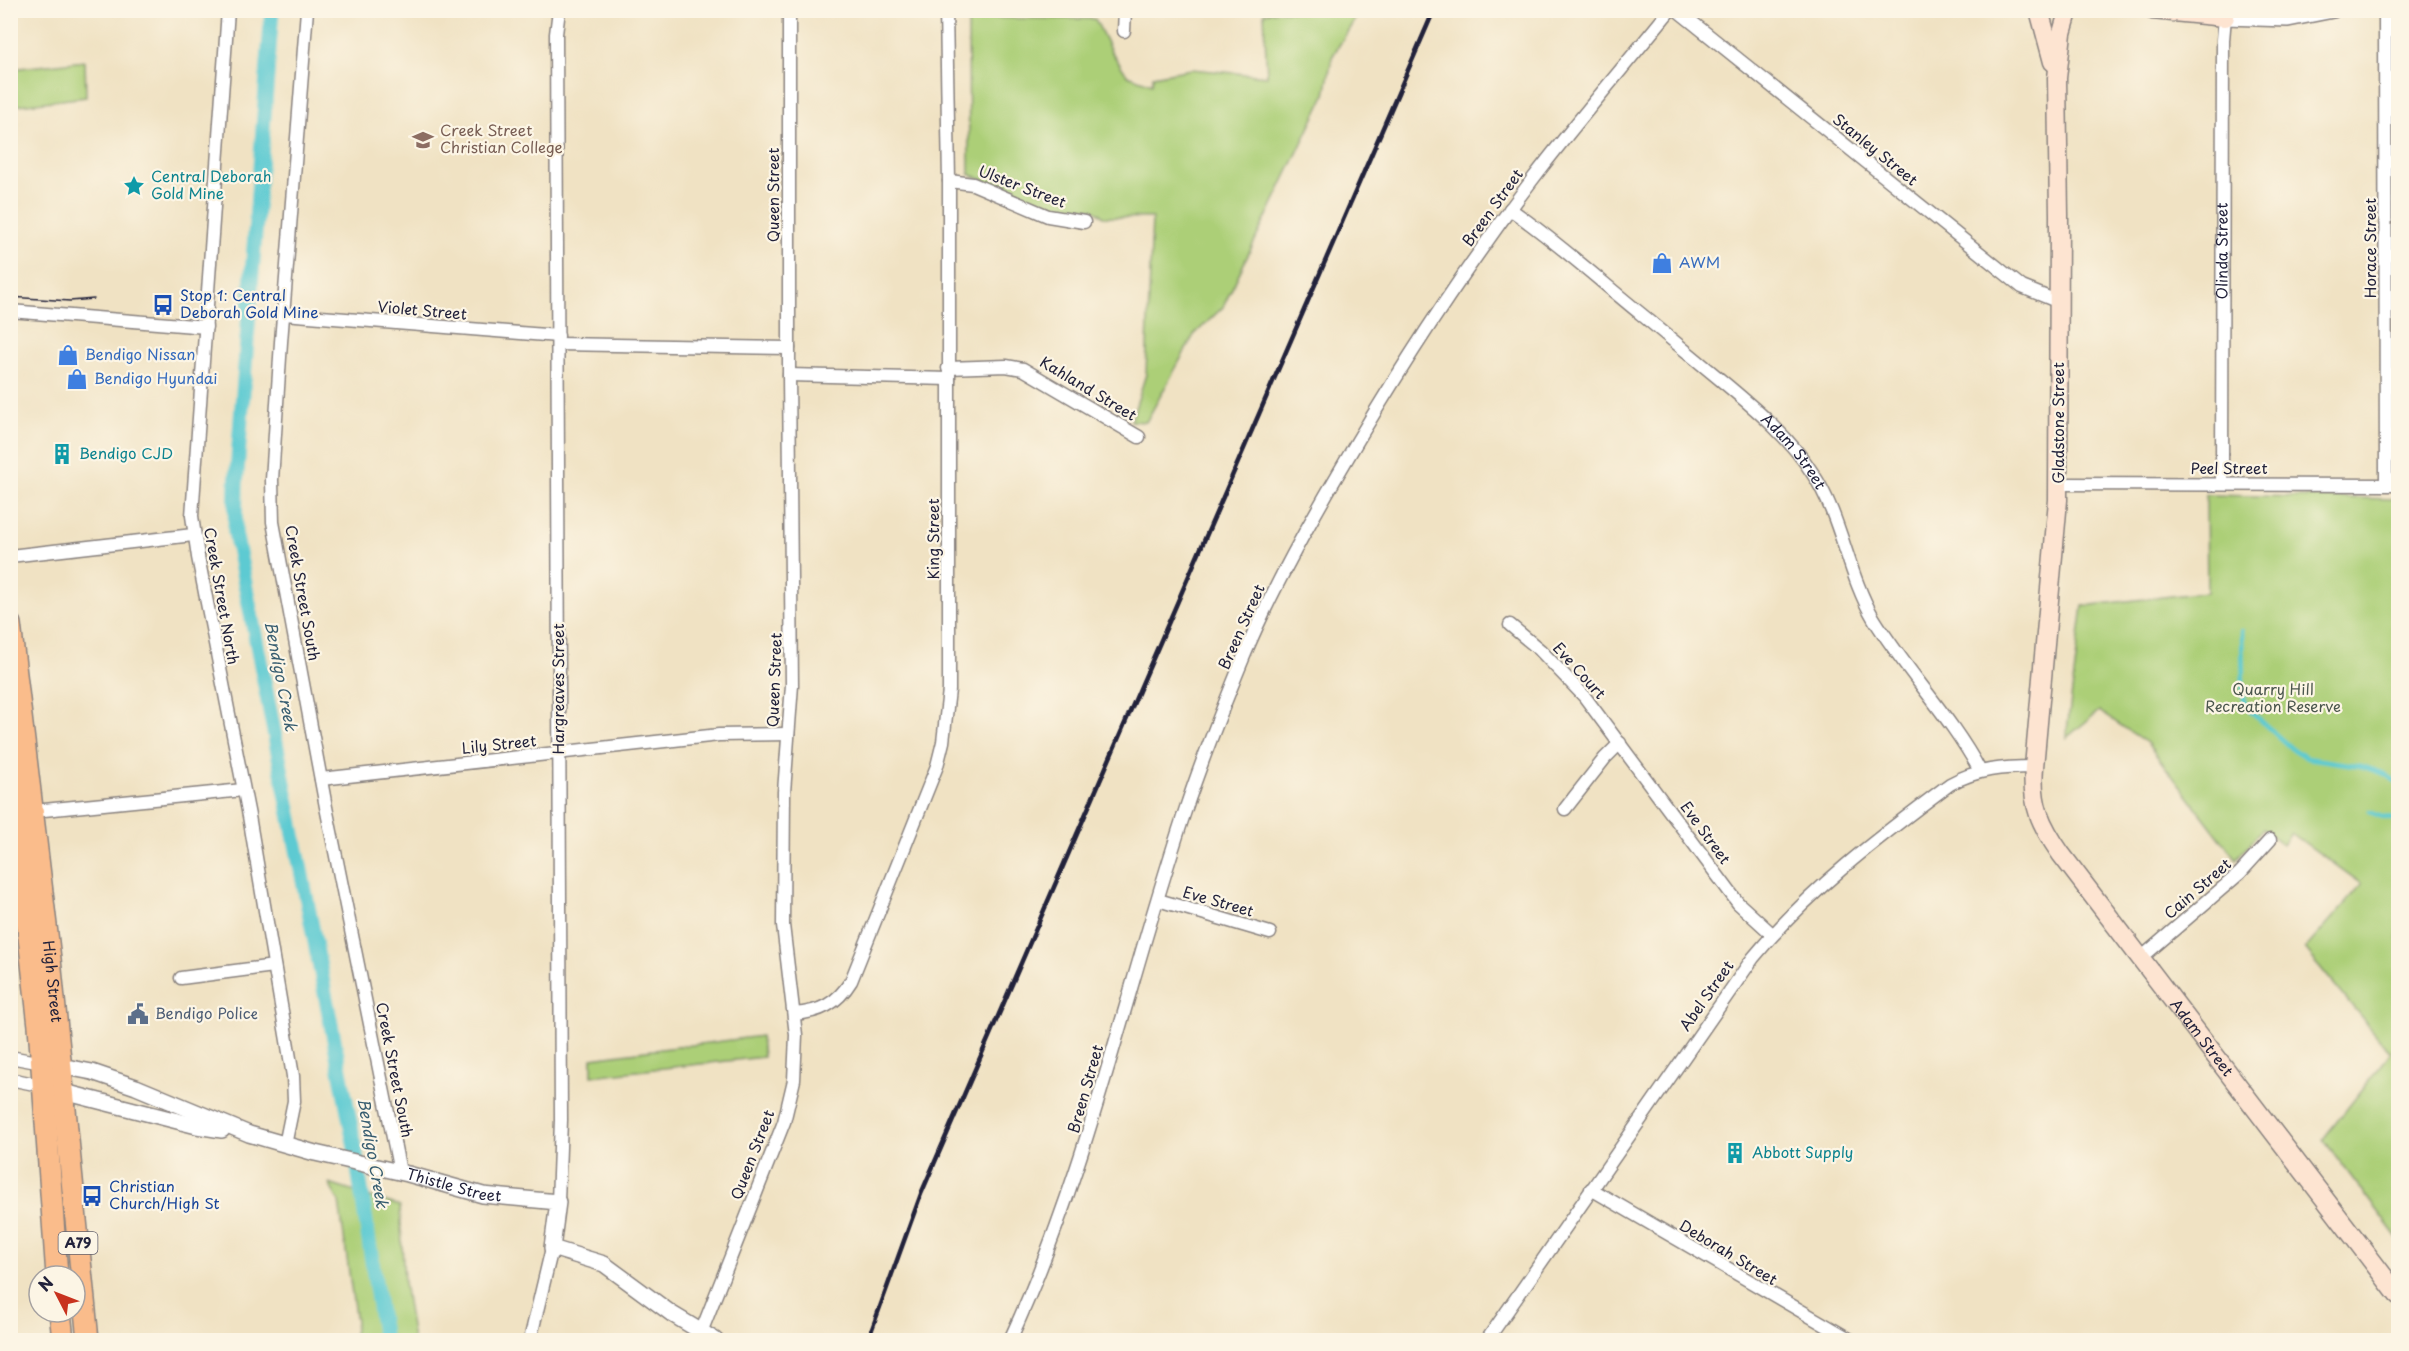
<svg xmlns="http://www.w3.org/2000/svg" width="2409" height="1351" viewBox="0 0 2409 1351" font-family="'Playpen Sans',sans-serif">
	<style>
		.green { fill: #accf77; stroke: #677859; stroke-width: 1.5 }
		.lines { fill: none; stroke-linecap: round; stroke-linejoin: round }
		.stream { stroke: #5dcad2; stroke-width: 4.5 }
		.canal { stroke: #5dcad2; stroke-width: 15 }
		.minor-casing { stroke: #89827f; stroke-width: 15 }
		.tertiary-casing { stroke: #89827f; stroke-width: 18 }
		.secondary-casing { stroke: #89827f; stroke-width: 21 }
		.trunk-casing { stroke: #89827f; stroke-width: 24 }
		.minor { stroke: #fff; stroke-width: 12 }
		.tertiary { stroke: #fff; stroke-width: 15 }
		.secondary { stroke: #fde4d1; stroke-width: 18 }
		.trunk { stroke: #fabc8b; stroke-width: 21 }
		.tram { stroke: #22223b; stroke-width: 1.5 }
		.rail { stroke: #22223b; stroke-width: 4.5 }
		.labels { text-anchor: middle; stroke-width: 4.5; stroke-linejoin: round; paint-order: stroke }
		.shield { fill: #fcf5e5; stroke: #63616e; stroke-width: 1.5 }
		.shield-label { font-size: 14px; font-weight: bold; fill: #22223b }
		.education-label { font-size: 15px; fill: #785e54; stroke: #fcf5e5; text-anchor: start }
		.street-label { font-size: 15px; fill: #22223b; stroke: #fcf5e5 }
		.culture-label { font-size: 15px; fill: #0d838f; stroke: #fcf5e5; text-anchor: start }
		.shop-label { font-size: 15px; fill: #366cbe; stroke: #fcf5e5; text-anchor: start }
		.transit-label { font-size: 15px; fill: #164399; stroke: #fcf5e5; text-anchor: start }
		.park-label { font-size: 15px; fill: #4b564d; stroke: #fcf5e5 }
		.service-label { font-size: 15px; fill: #4e5e75; stroke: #fcf5e5; text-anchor: start }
		.water-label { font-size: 16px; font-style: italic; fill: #375d70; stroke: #fcf5e5 }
	</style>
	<rect width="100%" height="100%" fill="#fcf5e5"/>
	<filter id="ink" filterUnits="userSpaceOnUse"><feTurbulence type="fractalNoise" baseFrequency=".0167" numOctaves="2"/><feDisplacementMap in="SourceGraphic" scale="12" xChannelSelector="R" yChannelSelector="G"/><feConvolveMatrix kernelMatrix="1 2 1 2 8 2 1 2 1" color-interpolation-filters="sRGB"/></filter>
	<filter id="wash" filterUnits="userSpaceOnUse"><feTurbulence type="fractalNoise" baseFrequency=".008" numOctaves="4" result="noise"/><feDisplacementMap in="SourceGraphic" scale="24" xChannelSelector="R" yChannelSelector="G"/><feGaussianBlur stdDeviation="1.35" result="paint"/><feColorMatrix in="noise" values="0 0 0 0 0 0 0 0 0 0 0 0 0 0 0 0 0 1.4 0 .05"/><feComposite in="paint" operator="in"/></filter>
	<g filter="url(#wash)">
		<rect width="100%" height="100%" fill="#f0e2c3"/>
		<g class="green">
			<path d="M1278,11H1360L1332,57L1325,95L1223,307L1194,335L1146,422L1131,421L1146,374L1152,218L1103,217C1090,200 1068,213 1051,209L969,174L968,18L1095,19L1111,51L1127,75L1152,84L1153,76L1191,69L1267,76L1264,13Z"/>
			<path d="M85,61L86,97L11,106V69Z"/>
			<path d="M2206,495L2398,499V1239L2323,1139L2391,1053L2305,949L2362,884L2291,833L2283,845L2263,829L2236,859L2147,743L2099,711L2066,738L2083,606L2207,592Z"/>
			<path d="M761,1036L763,1057L592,1076V1058Z"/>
			<path d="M329,1184L400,1206L404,1282L413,1340H353L356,1322L339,1202Z"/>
		</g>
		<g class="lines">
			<g class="stream">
				<path d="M2242,631L2243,692L2245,704L2251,712L2292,749L2307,758L2361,766L2385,774L2398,783"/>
				<path d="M2370,812L2382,817L2398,820"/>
			</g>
			<path class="canal" d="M272,10L236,485L235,532L354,1142L384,1340"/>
		</g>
	</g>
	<g filter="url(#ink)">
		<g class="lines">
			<defs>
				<g id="minor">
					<path d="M228,10L192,516L198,557L249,816L293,1076L294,1101L285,1145"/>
					<path d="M307,10L281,342L272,480L273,522L326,807L400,1172"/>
					<path d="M1677,10L2022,287L2059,302"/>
					<path d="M2385,10L2386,484"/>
					<path d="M1124,31L1125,10"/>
					<path d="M949,181L973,184L1048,216L1084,222"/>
					<path id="s1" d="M1510,209C1556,241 1598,279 1641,314C1670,338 1699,362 1728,386C1759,412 1791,439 1813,474C1842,518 1847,573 1874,619C1907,672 1951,717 1980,771"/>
					<path d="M10,311L206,327"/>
					<path d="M284,314L558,336"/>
					<path d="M558,344L789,348"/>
					<path d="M948,368L1006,366L1023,369L1139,437"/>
					<path d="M789,375L949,379"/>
					<path id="s2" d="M2222,483L2223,40L2225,17"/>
					<path d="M2059,484L2398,485"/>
					<path d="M10,556L193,535"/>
					<path d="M1510,625L1540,650L1584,696L1738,903L1772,934"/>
					<path d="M321,779L719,735L788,734"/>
					<path d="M1565,809L1605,758L1620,743"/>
					<path d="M34,811L243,790"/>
					<path d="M1158,900L1270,933"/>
					<path d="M2141,958L2240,873L2270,840"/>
					<path d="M181,978L274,966"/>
					<path d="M794,1014C820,1012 837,1004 851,981L937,766L943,742L949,690V181L946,10"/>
					<path d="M10,1057L42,1063"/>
					<path d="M10,1079L44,1086"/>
					<path d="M1591,1189L1851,1340"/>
					<path d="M558,1202L561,1120L556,34L559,10"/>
					<path d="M530,1340L552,1248"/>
					<path d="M698,1340L784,1122L794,1080L796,1035L783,925L784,792L792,685L789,375V10"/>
					<path d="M1010,1340C1088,1171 1126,988 1185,811C1202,759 1223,707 1244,656C1271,591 1305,530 1341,469C1399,369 1462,272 1532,180C1576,122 1624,67 1670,10"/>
					<path d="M1487,1340L1753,958C1810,889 1879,837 1950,784C1977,769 2003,767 2034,767"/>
				</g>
				<g id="tertiary">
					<path d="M2225,17L2288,19L2333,10"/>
					<path id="s3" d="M61,1066L92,1072L136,1087L249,1134L315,1153L408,1174L483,1195L558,1202L552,1248L604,1264L672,1314L715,1340"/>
					<path d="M64,1092L197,1126L222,1130"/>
				</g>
				<g id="secondary">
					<path d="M2039,10L2053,62"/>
					<path d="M2152,10L2225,17"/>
					<path id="s4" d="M2068,12L2062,33L2057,78L2059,215L2058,500L2034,767C2031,804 2040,824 2061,854L2398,1295"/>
				</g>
				<g id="trunk">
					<path id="s5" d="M10,624L50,959L88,1340"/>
					<path d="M10,767L39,1026L57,1276"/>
					<path d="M60,1312L63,1340"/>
				</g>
			</defs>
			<use href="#minor" class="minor-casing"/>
			<use href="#tertiary" class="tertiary-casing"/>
			<use href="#secondary" class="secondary-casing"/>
			<use href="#trunk" class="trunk-casing"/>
			<use href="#minor" class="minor"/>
			<use href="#tertiary" class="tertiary"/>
			<use href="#secondary" class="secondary"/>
			<use href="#trunk" class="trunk"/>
			<path class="tram" d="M10,297L70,301L94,299"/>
			<path class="rail" d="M868,1340L921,1194L1434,10"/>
		</g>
	</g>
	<defs>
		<symbol id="school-bare" viewBox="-9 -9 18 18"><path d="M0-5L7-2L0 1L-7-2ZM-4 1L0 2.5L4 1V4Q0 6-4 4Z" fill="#8d6e63" stroke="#fcf5e5" stroke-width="2.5" paint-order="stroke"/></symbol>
		<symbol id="sight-bare" viewBox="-9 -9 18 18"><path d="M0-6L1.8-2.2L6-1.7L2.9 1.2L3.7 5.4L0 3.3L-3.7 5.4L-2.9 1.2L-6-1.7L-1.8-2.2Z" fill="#0f9aa8" stroke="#fcf5e5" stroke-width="2.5" paint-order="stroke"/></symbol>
		<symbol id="shop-bare" viewBox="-9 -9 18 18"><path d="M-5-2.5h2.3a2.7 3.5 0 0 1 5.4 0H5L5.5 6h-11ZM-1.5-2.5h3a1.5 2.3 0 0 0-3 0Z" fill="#3f7fe0" stroke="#fcf5e5" stroke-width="2.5" paint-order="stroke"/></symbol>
		<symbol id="bus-bare" viewBox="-9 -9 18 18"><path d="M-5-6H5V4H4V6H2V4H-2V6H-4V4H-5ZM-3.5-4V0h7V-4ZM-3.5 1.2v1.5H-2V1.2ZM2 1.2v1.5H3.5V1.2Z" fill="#1a4fb4" stroke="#fcf5e5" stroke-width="2.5" paint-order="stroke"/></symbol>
		<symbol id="building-bare" viewBox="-9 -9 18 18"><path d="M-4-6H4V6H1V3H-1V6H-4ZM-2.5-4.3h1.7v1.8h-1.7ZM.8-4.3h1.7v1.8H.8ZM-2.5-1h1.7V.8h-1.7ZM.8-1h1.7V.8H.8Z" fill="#0f9aa8" stroke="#fcf5e5" stroke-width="2.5" paint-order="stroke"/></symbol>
		<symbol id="civic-bare" viewBox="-9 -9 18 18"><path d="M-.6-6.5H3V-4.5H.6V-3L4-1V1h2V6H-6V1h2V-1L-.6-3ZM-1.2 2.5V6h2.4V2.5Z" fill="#5c6f8a" stroke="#fcf5e5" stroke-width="2.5" paint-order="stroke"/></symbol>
	</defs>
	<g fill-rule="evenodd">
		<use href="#school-bare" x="408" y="125" width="30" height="30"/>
		<use href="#sight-bare" x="119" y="171" width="30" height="30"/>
		<use href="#shop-bare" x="1647" y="248" width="30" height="30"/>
		<use href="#bus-bare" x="148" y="290" width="30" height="30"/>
		<use href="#shop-bare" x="53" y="340" width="30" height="30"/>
		<use href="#shop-bare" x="62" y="364" width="30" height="30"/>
		<use href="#building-bare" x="47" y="439" width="30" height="30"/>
		<use href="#civic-bare" x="123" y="999" width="30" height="30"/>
		<use href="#building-bare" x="1720" y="1138" width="30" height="30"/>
		<use href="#bus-bare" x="77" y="1181" width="30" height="30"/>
	</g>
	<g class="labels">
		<rect class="shield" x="58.5" y="1232" width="39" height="22" rx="4.5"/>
		<g class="shield-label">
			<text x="78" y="1248">A79</text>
		</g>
		<g class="education-label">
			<text x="440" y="136">Creek Street<tspan x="440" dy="17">Christian College</tspan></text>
		</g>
		<g class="street-label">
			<text transform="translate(1875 150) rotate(39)" y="5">Stanley Street</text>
			<text transform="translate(1022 187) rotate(21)" y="5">Ulster Street</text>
			<text transform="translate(774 195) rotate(-90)" y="5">Queen Street</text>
			<text transform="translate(1493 208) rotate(-54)" y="5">Breen Street</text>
			<text transform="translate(2371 248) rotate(-90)" y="5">Horace Street</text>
			<text dy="5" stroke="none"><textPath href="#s2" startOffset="232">Olinda Street</textPath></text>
			<text transform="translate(422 311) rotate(5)" y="5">Violet Street</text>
			<text transform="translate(1088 389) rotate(31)" y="5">Kahland Street</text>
			<text transform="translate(2059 423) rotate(-90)" y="5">Gladstone Street</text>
			<text dy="5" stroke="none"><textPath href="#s1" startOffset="374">Adam Street</textPath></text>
			<text x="2229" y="474">Peel Street</text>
			<text transform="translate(934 539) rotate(-90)" y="5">King Street</text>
			<text transform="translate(302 593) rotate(80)" y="5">Creek Street South</text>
			<text transform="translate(221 596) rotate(80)" y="5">Creek Street North</text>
			<text transform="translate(1242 627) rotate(-66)" y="5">Breen Street</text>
			<text transform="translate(1579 671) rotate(48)" y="5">Eve Court</text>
			<text transform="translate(775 680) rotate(-88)" y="5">Queen Street</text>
			<text transform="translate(559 689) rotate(-90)" y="5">Hargreaves Street</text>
			<text transform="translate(499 745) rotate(-6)" y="5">Lily Street</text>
			<text transform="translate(1705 833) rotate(54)" y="5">Eve Street</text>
			<text transform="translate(2198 889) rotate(-41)" y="5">Cain Street</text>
			<text transform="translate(1218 902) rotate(16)" y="5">Eve Street</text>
			<text dy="5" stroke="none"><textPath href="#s5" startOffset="360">High Street</textPath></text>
			<text transform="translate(1707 996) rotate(-55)" y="5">Abel Street</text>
			<text dy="5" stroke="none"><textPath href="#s4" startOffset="1082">Adam Street</textPath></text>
			<text transform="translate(394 1070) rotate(79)" y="5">Creek Street South</text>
			<text transform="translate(1086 1089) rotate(-74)" y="5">Breen Street</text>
			<text transform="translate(753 1155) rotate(-69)" y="5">Queen Street</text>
			<text dy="5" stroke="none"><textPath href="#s3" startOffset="412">Thistle Street</textPath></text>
			<text transform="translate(1728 1253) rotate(31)" y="5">Deborah Street</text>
		</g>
		<g class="culture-label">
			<text x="151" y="182">Central Deborah<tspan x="151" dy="17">Gold Mine</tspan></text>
			<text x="79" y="459">Bendigo CJD</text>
			<text x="1752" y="1158">Abbott Supply</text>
		</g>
		<g class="shop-label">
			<text x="1679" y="268">AWM</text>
			<text x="85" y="360">Bendigo Nissan</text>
			<text x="94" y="384">Bendigo Hyundai</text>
		</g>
		<g class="transit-label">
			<text x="180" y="301">Stop 1: Central<tspan x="180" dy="17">Deborah Gold Mine</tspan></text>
			<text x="109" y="1192">Christian<tspan x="109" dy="17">Church/High St</tspan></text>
		</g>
		<g class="park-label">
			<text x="2273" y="695">Quarry Hill<tspan x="2273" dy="17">Recreation Reserve</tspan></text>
		</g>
		<g class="service-label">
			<text x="155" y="1019">Bendigo Police</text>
		</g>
		<g class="water-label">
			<text transform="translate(281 676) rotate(79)" y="6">Bendigo Creek</text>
			<text transform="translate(373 1153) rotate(80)" y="6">Bendigo Creek</text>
		</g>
	</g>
	<rect width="2409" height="1351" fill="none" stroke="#fcf5e5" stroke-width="36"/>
	<g transform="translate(57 1294) rotate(312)"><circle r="28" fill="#fcf5e5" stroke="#a5a1a1" stroke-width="1.5"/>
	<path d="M0-4.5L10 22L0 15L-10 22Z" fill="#c8321e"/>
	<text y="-9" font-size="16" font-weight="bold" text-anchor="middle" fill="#22223b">N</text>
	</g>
</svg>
